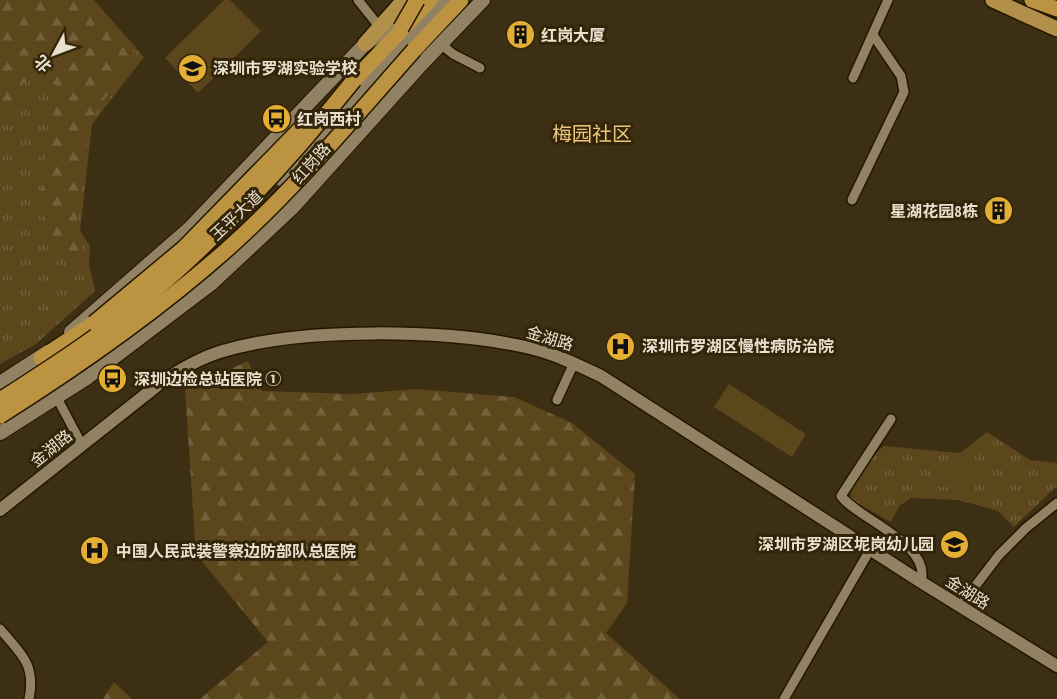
<svg xmlns="http://www.w3.org/2000/svg" width="1057" height="699" viewBox="0 0 1057 699" font-family="'PT Sans Narrow','Noto Sans SC',sans-serif">
	<style>
		.grass { fill: url(#grass-tufts) }
		.forest { fill: url(#forest-firs) }
		.pitch { fill: #5c471d }
		.lines { fill: none; stroke-linecap: round; stroke-linejoin: round }
		.minor-casing { stroke: #241700; stroke-width: 12 }
		.tertiary-casing { stroke: #241700; stroke-width: 15 }
		.secondary-casing { stroke: #241700; stroke-width: 16 }
		.primary-casing { stroke: #241700; stroke-width: 18 }
		.trunk-casing { stroke: #241700; stroke-width: 18 }
		.minor { stroke: #928264; stroke-width: 9 }
		.tertiary { stroke: #928264; stroke-width: 12 }
		.secondary { stroke: #928264; stroke-width: 14 }
		.primary { stroke: #b2904a; stroke-width: 15 }
		.trunk { stroke: #bc9441; stroke-width: 15 }
		.trunk-bridge-casing { stroke: #241700; stroke-width: 18; stroke-linecap: butt }
		.trunk-bridge { stroke: #bc9441; stroke-width: 15 }
		.labels { text-anchor: middle; stroke-width: 6; stroke-linejoin: round; paint-order: stroke }
		.poi-label { font-size: 16px; font-weight: bold; fill: #e9e0d0; stroke: #332509; text-anchor: start }
		.street-label { font-size: 16px; fill: #e9e0d0; stroke: #332509 }
		.quarter-label { font-size: 20px; fill: #ecc67e; stroke: #332509 }
	</style>
	<defs>
		<pattern id="grass-tufts" width="24" height="20" patternUnits="userSpaceOnUse" patternTransform="scale(1.5)"><rect width="24" height="20" fill="#5c471d"/><path d="M3 7l-1-3M5 7V3M7 7l1-3M15 17l-1-3M17 17v-4M19 17l1-3" fill="none" stroke="#73613d"/></pattern>
		<pattern id="forest-firs" width="22" height="20" patternUnits="userSpaceOnUse" patternTransform="scale(1.5)"><rect width="22" height="20" fill="#5c471d"/><path d="M5 1l3.5 6h-7zM16 11l3.5 6h-7z" fill="#73613d"/></pattern>
	</defs>
	<rect width="100%" height="100%" fill="#3d2f14"/>
	<g class="grass">
		<path d="M0,0H94L144,57L92,124L80,231L90,246L89,263L95,291L36,344L0,364Z"/>
		<path d="M987,432L1030,460L1057,463V486L1014,527L998,511L959,500L911,498L899,506L891,522L850,499C854,478 868,459 884,446L960,453Z"/>
	</g>
	<g class="forest">
		<path d="M0,0H86L137,56L90,118L75,231L83,246L82,273L45,230L41,191L58,86L32,76L16,88L0,132Z"/>
		<path d="M248,361L262,391L352,394L416,389L514,397L572,423L635,474L627,603L606,633L680,699H200L268,642L196,554L185,390Z"/>
		<path d="M114,682L132,699H103Z"/>
	</g>
	<g class="pitch">
		<path d="M224,0H230L261,31L198,93L165,58Z"/>
		<path d="M729,384L806,434L792,457L714,407Z"/>
		<path d="M938,468L976,471L975,489L937,486Z"/>
	</g>
	<g class="lines">
		<defs>
			<g id="minor">
				<path d="M358,0L377,24L376,32"/>
				<path d="M442,45L453,54L480,68"/>
				<path d="M853,78L888,0"/>
				<path d="M852,200L904,92L901,76L873,35"/>
				<path d="M57,398L82,445"/>
				<path d="M557,400L574,363"/>
				<path d="M891,419L841,496C858,519 932,544 921,582"/>
				<path d="M960,606L999,555L1026,528L1057,503"/>
				<path d="M0,629C21,654 36,664 29,699"/>
				<path d="M784,699L871,548"/>
			</g>
			<path id="tertiary" d="M0,510L159,384C179,370 199,358 223,351C303,327 448,329 530,348C555,354 578,365 601,376L921,582L1057,666"/>
			<g id="secondary">
				<path d="M281,179L444,0"/>
				<path d="M71,332L190,228L365,44L408,15"/>
				<path d="M0,383L48,352"/>
				<path d="M0,433L88,377L212,283L292,208L418,68L483,0"/>
			</g>
			<g id="primary">
				<path d="M993,0L1057,29"/>
				<path d="M365,44L404,0"/>
			</g>
			<g id="trunk">
				<path d="M1032,0L1057,9"/>
				<path d="M414,50L461,0"/>
				<path d="M354,80L430,0"/>
				<path d="M41,358L94,323"/>
			</g>
		</defs>
		<use href="#minor" class="minor-casing"/>
		<use href="#tertiary" class="tertiary-casing"/>
		<use href="#secondary" class="secondary-casing"/>
		<use href="#primary" class="primary-casing"/>
		<use href="#trunk" class="trunk-casing"/>
		<use href="#minor" class="minor"/>
		<use href="#tertiary" class="tertiary"/>
		<use href="#secondary" class="secondary"/>
		<use href="#primary" class="primary"/>
		<use href="#trunk" class="trunk"/>
		<defs>
			<g id="trunk-bridge">
				<path d="M401,28L417,0"/>
				<path d="M94,323L184,248L307,122"/>
				<path d="M0,400C58,363 116,325 167,280C235,220 297,151 354,80"/>
				<path d="M0,416C79,366 154,314 224,252C293,191 353,119 414,50"/>
			</g>
		</defs>
		<use href="#trunk-bridge" class="trunk-bridge-casing"/>
		<use href="#trunk-bridge" class="trunk-bridge"/>
	</g>
	<defs>
		<symbol id="building-disc" viewBox="-11 -11 22 22"><circle r="9.5" fill="#e4ae35" stroke="#332509"/><path d="M-4-6H4V6H1V3H-1V6H-4ZM-2.5-4.3h1.7v1.8h-1.7ZM.8-4.3h1.7v1.8H.8ZM-2.5-1h1.7V.8h-1.7ZM.8-1h1.7V.8H.8Z" fill="#111"/></symbol>
		<symbol id="school-disc" viewBox="-11 -11 22 22"><circle r="9.5" fill="#e4ae35" stroke="#332509"/><path d="M0-5L7-2L0 1L-7-2ZM-4 1L0 2.5L4 1V4Q0 6-4 4Z" fill="#111"/></symbol>
		<symbol id="bus-disc" viewBox="-11 -11 22 22"><circle r="9.5" fill="#e4ae35" stroke="#332509"/><path d="M-5-6H5V4H4V6H2V4H-2V6H-4V4H-5ZM-3.5-4V0h7V-4ZM-3.5 1.2v1.5H-2V1.2ZM2 1.2v1.5H3.5V1.2Z" fill="#111"/></symbol>
		<symbol id="hospital-disc" viewBox="-11 -11 22 22"><circle r="9.5" fill="#e4ae35" stroke="#332509"/><path d="M-5-5h3v3.5h4V-5h3V5h-3V1.5h-4V5h-3Z" fill="#111"/></symbol>
	</defs>
	<g fill-rule="evenodd">
		<use href="#building-disc" x="504" y="18" width="33" height="33"/>
		<use href="#school-disc" x="176" y="52" width="33" height="33"/>
		<use href="#bus-disc" x="260" y="102" width="33" height="33"/>
		<use href="#building-disc" x="982" y="194" width="33" height="33"/>
		<use href="#hospital-disc" x="604" y="330" width="33" height="33"/>
		<use href="#bus-disc" x="96" y="362" width="33" height="33"/>
		<use href="#school-disc" x="938" y="528" width="33" height="33"/>
		<use href="#hospital-disc" x="78" y="534" width="33" height="33"/>
	</g>
	<g class="labels">
		<g class="poi-label">
			<text x="541" y="41">红岗大厦</text>
			<text x="213" y="74">深圳市罗湖实验学校</text>
			<text x="297" y="125">红岗西村</text>
			<text x="978" y="217" text-anchor="end">星湖花园8栋</text>
			<text x="642" y="352">深圳市罗湖区慢性病防治院</text>
			<text x="134" y="385">深圳边检总站医院 ①</text>
			<text x="934" y="550" text-anchor="end">深圳市罗湖区坭岗幼儿园</text>
			<text x="116" y="557">中国人民武装警察边防部队总医院</text>
		</g>
		<g class="street-label">
			<text transform="translate(311 163) rotate(-48)" y="6">红岗路</text>
			<text transform="translate(236 215) rotate(-43)" y="6">玉平大道</text>
			<text transform="translate(550 338) rotate(17)" y="6">金湖路</text>
			<text transform="translate(51 448) rotate(-39)" y="6">金湖路</text>
			<text transform="translate(968 592) rotate(32)" y="6">金湖路</text>
		</g>
		<g class="quarter-label">
			<text x="592" y="141">梅园社区</text>
		</g>
	</g>
	<g transform="translate(54 54) rotate(229)" stroke="#332509" stroke-width="4.5" paint-order="stroke">
	<path d="M0-4.5L10 22L0 15L-10 22Z" fill="#e9e0d0"/>
	<text y="-9" font-size="16" font-weight="bold" text-anchor="middle" fill="#e9e0d0">北</text>
	</g>
</svg>
